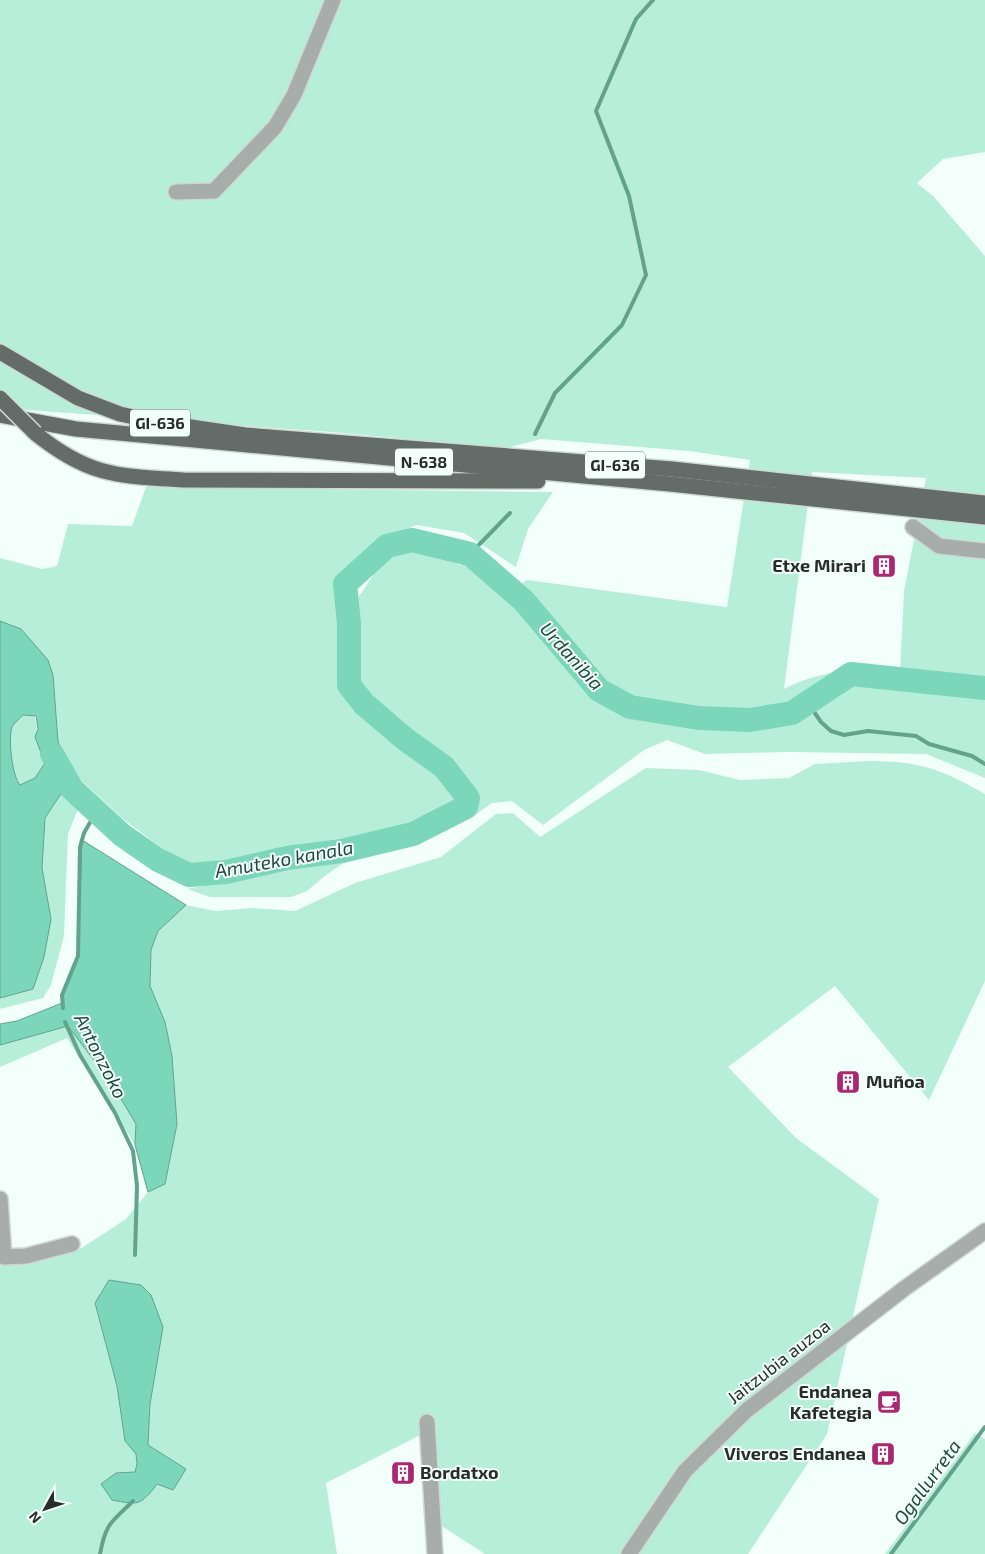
<svg xmlns="http://www.w3.org/2000/svg" width="985" height="1554" viewBox="0 0 985 1554" font-family="'Exo 2',sans-serif">
	<style>
		.green { fill: #b7eeda; fill-rule: evenodd }
		.water { fill: #7cd6b9; stroke: #63a38e; fill-rule: evenodd }
		.lines { fill: none; stroke-linecap: round; stroke-linejoin: round }
		.stream { stroke: #63a38e; stroke-width: 4 }
		.river { stroke: #7cd6b9; stroke-width: 24 }
		.minor-casing { stroke: #ced9d5; stroke-width: 18 }
		.major-casing { stroke: #ced9d5; stroke-width: 18 }
		.minor { stroke: #a7adab; stroke-width: 15 }
		.major { stroke: #636c68; stroke-width: 15 }
		.major-bridge-casing { stroke: #ced9d5; stroke-width: 18; stroke-linecap: butt }
		.major-bridge { stroke: #636c68; stroke-width: 15 }
		.labels { text-anchor: middle; stroke-width: 4; stroke-linejoin: round; paint-order: stroke }
		.shield { fill: #f3fffa; stroke: #656c69; stroke-width: 1 }
		.shield-label { font-size: 16px; font-weight: bold; fill: #282d2b }
		.poi-label { font-size: 18px; font-weight: bold; fill: #282d2b; stroke: #f3fffa; text-anchor: end }
		.street-label { font-size: 18px; fill: #282d2b; stroke: #f3fffa }
		.water-label { font-size: 19px; font-style: italic; fill: #21493d; stroke: #f3fffa }
	</style>
	<rect width="100%" height="100%" fill="#f3fffa"/>
	<g class="green">
		<path d="M0,0H985V152L943,159L917,183L934,197L985,256V778L926,754L788,752L705,754L667,740L644,750L543,825L512,801L492,803L471,818L468,814L476,794L454,766L362,693L354,669V602C367,588 374,570 388,556C399,546 431,547 444,553C449,556 454,561 459,565L466,561L554,644L585,686L609,701L602,682L520,584L527,580L727,607L750,460L690,451L541,439L507,448L331,432L0,408ZM812,472L926,478L904,591L900,671C859,670 821,669 784,689Z"/>
		<path d="M146,487L553,492L528,529L516,567L464,533L417,525L374,541L339,586L342,687L363,716L436,770L457,796L448,808L374,836L271,854L184,865L122,818L74,774L58,742L53,675L21,629L0,621V558L42,569L57,566L68,524L132,526Z"/>
		<path d="M0,651C11,671 44,716 35,737C46,766 55,787 78,809L68,834L64,936L51,985L43,998L0,1009Z"/>
		<path d="M868,761C919,761 941,769 985,794V981L929,1100L835,986L728,1067L796,1138L879,1199L827,1434L748,1554H485L434,1521L430,1430L326,1483L337,1554H0V1231L5,1265L80,1249L126,1219L148,1192L165,1184L177,1124L172,1056L165,1022L150,986L151,950L158,931L186,905L215,911L254,908L295,911L355,883L441,857L496,814L513,813L540,837L646,768L699,770L740,780L789,778L815,764ZM109,1280L150,1404L148,1445L157,1484L145,1500L116,1473L135,1472L137,1464L136,1453L125,1440L117,1386L95,1303Z"/>
		<path d="M351,858L326,875L307,891L291,897H210L187,889L312,863Z"/>
		<path d="M68,1025L114,1087L136,1124L135,1145L67,1038L0,1067V1045Z"/>
		<path d="M975,1433L985,1439V1554H885Z"/>
	</g>
	<g class="water">
		<path d="M0,621L21,629L48,660L53,675L58,742L74,774L45,818L42,868L51,919L44,957L33,989L0,998ZM23,715L36,716L38,729L35,737L45,763L35,778L20,785C12,776 8,739 12,727C14,723 20,718 23,715Z"/>
		<path d="M82,840L186,905L158,931L151,950L150,986L165,1022L172,1056L177,1124L165,1184L148,1192L135,1145L136,1124L114,1087L68,1026L0,1045V1024L17,1021L62,1003V995L78,956Z"/>
		<path d="M109,1280L141,1285L151,1295L163,1327L150,1404L148,1445L186,1469L173,1490L157,1484C141,1506 138,1505 112,1500L101,1484L116,1473L135,1472L137,1464L136,1454L125,1441L117,1386L95,1303Z"/>
	</g>
	<g class="lines">
		<g class="stream">
			<path d="M535,434L555,393L622,325L646,275L629,196L596,111L636,19L653,0"/>
			<path d="M470,554L510,513"/>
			<path d="M808,703L821,722L831,731L844,735L868,731L916,736L929,744L972,756L985,764"/>
			<path d="M63,1008L62,995L78,956L80,847L84,833L96,812"/>
			<path d="M65,1022L80,1055L115,1113L133,1151L137,1186L135,1255"/>
			<path d="M100,1554C106,1522 111,1523 133,1501"/>
			<path d="M891,1554L985,1427"/>
		</g>
		<path class="river" d="M52,754L72,789L122,835L158,860L189,875L226,872L287,858L342,851L413,834L466,807L468,798L444,767L405,739L364,704L349,685V624L345,584L387,546L412,540L470,554L524,601L599,690L630,707L699,718L750,720L792,713L851,674L985,688"/>
		<defs>
			<g id="minor">
				<path d="M176,192L214,191L275,127L294,95L333,0"/>
				<path d="M913,527L939,546L985,551"/>
				<path d="M0,1199L4,1257L26,1256L72,1244"/>
				<path d="M427,1422L435,1554"/>
				<path d="M629,1554L685,1471L747,1410L905,1288L985,1231"/>
			</g>
			<g id="major">
				<path d="M0,352L78,398L120,414L157,422L245,435L672,469L985,503"/>
				<path d="M0,415L76,429L670,484L985,517"/>
				<path d="M35,433C88,476 116,476 183,480L538,481"/>
			</g>
		</defs>
		<use href="#minor" class="minor-casing"/>
		<use href="#major" class="major-casing"/>
		<use href="#minor" class="minor"/>
		<use href="#major" class="major"/>
		<defs>
			<path id="major-bridge" d="M0,398L35,433"/>
		</defs>
		<use href="#major-bridge" class="major-bridge-casing"/>
		<use href="#major-bridge" class="major-bridge"/>
	</g>
	<defs>
		<symbol id="building-square" viewBox="-11 -11 22 22"><rect x="-9" y="-9" width="18" height="18" rx="4" fill="#aa2772" stroke="#f3fffa"/><path d="M-4-6H4V6H1V3H-1V6H-4ZM-2.5-4.3h1.7v1.8h-1.7ZM.8-4.3h1.7v1.8H.8ZM-2.5-1h1.7V.8h-1.7ZM.8-1h1.7V.8H.8Z" fill="#fff"/></symbol>
		<symbol id="cafe-square" viewBox="-11 -11 22 22"><rect x="-9" y="-9" width="18" height="18" rx="4" fill="#aa2772" stroke="#f3fffa"/><path d="M-5.5-4.5H6V0H3Q3 3.5 0 3.5H-2.5Q-5.5 3.5-5.5 0ZM3-3.2v2h1.7v-2ZM-6 4.5H4V6H-6Z" fill="#fff"/></symbol>
	</defs>
	<g fill-rule="evenodd">
		<use href="#building-square" x="870" y="552" width="28" height="28"/>
		<use href="#building-square" x="834" y="1068" width="28" height="28"/>
		<use href="#cafe-square" x="875" y="1388" width="28" height="28"/>
		<use href="#building-square" x="869" y="1440" width="28" height="28"/>
		<use href="#building-square" x="389" y="1459" width="28" height="28"/>
	</g>
	<g class="labels">
		<g class="shield">
			<rect x="130" y="409.5" width="60" height="27" rx="4"/>
			<rect x="395" y="448.5" width="58" height="27" rx="4"/>
			<rect x="585" y="451.5" width="60" height="27" rx="4"/>
		</g>
		<g class="shield-label">
			<text x="160" y="429">GI-636</text>
			<text x="424" y="468">N-638</text>
			<text x="615" y="471">GI-636</text>
		</g>
		<g class="poi-label">
			<text x="866" y="572">Etxe Mirari</text>
			<text x="866" y="1088" text-anchor="start">Muñoa</text>
			<text x="872" y="1398">Endanea<tspan x="872" dy="21">Kafetegia</tspan></text>
			<text x="866" y="1460">Viveros Endanea</text>
			<text x="420" y="1479" text-anchor="start">Bordatxo</text>
		</g>
		<g class="street-label">
			<text transform="translate(779 1362) rotate(-38)" y="6">Jaitzubia auzoa</text>
		</g>
		<g class="water-label">
			<text transform="translate(572 656) rotate(48)" y="7">Urdanibia</text>
			<text transform="translate(284 859) rotate(-10)" y="7">Amuteko kanala</text>
			<text transform="translate(101 1056) rotate(63)" y="7">Antonzoko</text>
			<text transform="translate(927 1482) rotate(-54)" y="7">Ogallurreta</text>
		</g>
	</g>
	<g transform="translate(45 1509) rotate(230)" stroke="#f3fffa" stroke-width="4" paint-order="stroke">
	<path d="M0-4L9 19L0 12L-9 19Z" fill="#282d2b"/>
	<text y="-8" font-size="14" font-weight="bold" text-anchor="middle" fill="#282d2b">N</text>
	</g>
</svg>
